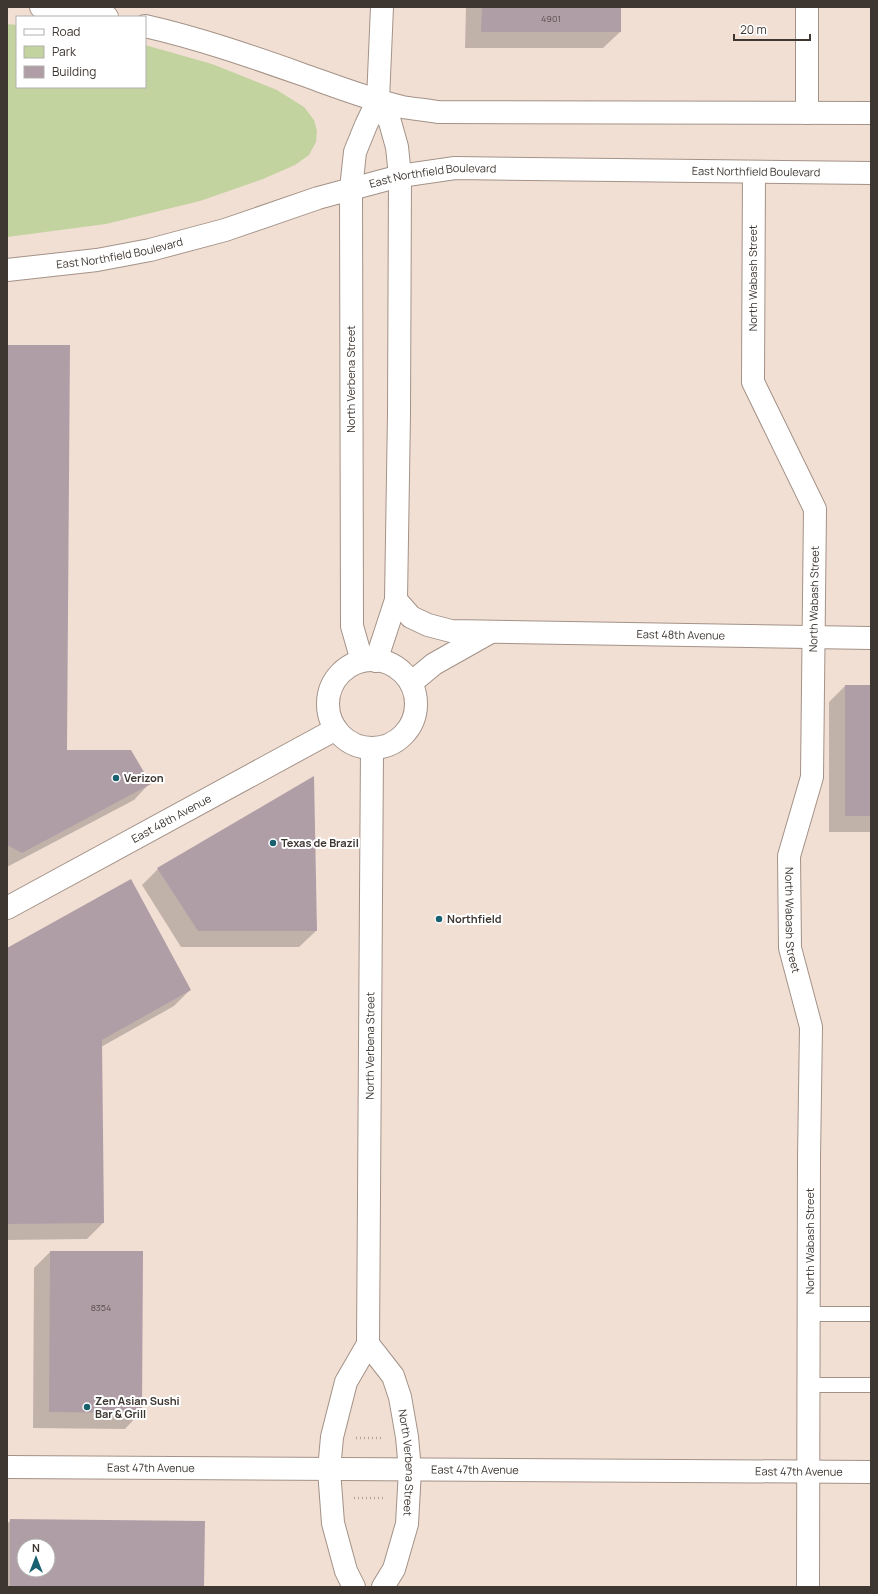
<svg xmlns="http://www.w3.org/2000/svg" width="878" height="1594" viewBox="0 0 878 1594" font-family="Manrope,sans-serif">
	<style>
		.green { fill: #c2d39f }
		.shadow { fill: #0003; fill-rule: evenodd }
		.building { fill: #b09ea7; fill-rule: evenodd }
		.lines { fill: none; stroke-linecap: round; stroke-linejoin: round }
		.lane-casing { stroke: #a39287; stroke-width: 16 }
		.street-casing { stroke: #a39287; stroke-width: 24 }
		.secondary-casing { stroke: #a39287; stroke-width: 24 }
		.path { stroke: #b4a59c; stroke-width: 2.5; stroke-dasharray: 1 3; stroke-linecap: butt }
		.lane { stroke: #fff; stroke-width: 14 }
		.street { stroke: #fff; stroke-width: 22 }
		.secondary { stroke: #fff; stroke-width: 22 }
		.poi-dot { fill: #196070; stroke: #fff; stroke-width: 1.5 }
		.labels { text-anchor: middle; stroke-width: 4; stroke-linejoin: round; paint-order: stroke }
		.number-label { font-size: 9px; fill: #5a504e }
		.street-label { font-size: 11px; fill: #3d3631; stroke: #fff }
		.poi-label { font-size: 11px; font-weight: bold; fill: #3d3631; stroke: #fff; text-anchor: start }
	</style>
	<rect width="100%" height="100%" fill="#f2dfd4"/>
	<path class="green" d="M7,24L17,25V87H145V45L212,64L277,90L304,107L314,120L317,131L316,142L309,155L295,165L263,179L200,201L106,224L7,237Z"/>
	<g class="shadow">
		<path d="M466,7H620V32L603,48H465Z"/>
		<path d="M7,346L66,751L150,783L134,800L7,867Z"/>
		<path d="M845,686H871V832H829V702Z"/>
		<path d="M158,869L316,931L299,947H181L142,885Z"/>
		<path d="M7,949L190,990L174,1006L101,1047L103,1223L87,1239L7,1240Z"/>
		<path d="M50,1252L141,1412L125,1429L33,1428L34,1268Z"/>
		<path d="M11,1520L203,1587H7V1524ZM24,1546H48V1570H24Z"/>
	</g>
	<g class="building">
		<path d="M482,7H621V32H481Z"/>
		<path d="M7,345H70L67,750H131L151,784L22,853L7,845Z"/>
		<rect x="845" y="685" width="26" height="131"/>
		<path d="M314,776L317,931H198L157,868Z"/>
		<path d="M131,879L191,990L102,1040L104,1223L7,1224V948Z"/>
		<path d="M50,1251H143L142,1413L49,1412Z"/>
		<path d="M10,1519L205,1521L204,1587H10ZM24,1546H48V1570H24Z"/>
	</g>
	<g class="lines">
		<defs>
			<g id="lane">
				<path d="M810,1314H871"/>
				<path d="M809,1385H871"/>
			</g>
			<g id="street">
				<path d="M807,113V7"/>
				<path id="s1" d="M754,172L753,382L815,509L812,777L789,856L790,948L811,1027L809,1158L808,1587"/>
				<path id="s2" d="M396,600L411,617L428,625L451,631L871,638"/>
				<path d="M411,683L434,664L489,633"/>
				<path id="s3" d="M7,908L336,729"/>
				<path id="s4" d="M7,1467L871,1472"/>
			</g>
			<g id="secondary">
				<path d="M41,7L107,17"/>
				<path d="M145,26C198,38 250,56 301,74C335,86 368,99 402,107C414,109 427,110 438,112L871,113"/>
				<path id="s5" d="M7,270L97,260L150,250L225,230L318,198L400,176L455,168L871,173"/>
				<circle cx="372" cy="704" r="44"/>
				<path d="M362,661L352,626L351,189L355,152L366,125L378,100L382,7"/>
				<path d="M376,661L396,600L399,414L400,176L397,147L390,122L378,100"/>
				<path id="s6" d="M368,1344L393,1376L400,1397L407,1437L410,1470L407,1524L394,1569L383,1587"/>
				<path id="s7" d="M354,1587L346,1571L333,1523L329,1470L332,1437L346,1382L368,1344L372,748"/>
			</g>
		</defs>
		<use href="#lane" class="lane-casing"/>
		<use href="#street" class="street-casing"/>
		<use href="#secondary" class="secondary-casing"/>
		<g class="path">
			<path d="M356,1438H383"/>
			<path d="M354,1498H385"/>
		</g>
		<use href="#lane" class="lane"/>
		<use href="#street" class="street"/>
		<use href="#secondary" class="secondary"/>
	</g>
	<g class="poi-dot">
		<circle cx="116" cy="778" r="4"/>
		<circle cx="273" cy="843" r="4"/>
		<circle cx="439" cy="919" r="4"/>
		<circle cx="87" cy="1407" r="4"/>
	</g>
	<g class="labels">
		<g class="number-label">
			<text x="551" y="22">4901</text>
			<text x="101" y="1311">8354</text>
		</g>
		<g class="street-label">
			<text dy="4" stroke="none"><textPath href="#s5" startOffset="762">East Northfield Boulevard</textPath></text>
			<text dy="4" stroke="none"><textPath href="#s5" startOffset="438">East Northfield Boulevard</textPath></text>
			<text dy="4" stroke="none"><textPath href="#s5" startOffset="114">East Northfield Boulevard</textPath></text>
			<text transform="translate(753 278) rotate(-90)" y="4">North Wabash Street</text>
			<text transform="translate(351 379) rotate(-90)" y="4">North Verbena Street</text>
			<text transform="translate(814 599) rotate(-89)" y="4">North Wabash Street</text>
			<text dy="4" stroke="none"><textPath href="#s2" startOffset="295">East 48th Avenue</textPath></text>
			<text dy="4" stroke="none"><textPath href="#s3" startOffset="187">East 48th Avenue</textPath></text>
			<text dy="4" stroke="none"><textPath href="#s1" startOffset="766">North Wabash Street</textPath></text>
			<text dy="4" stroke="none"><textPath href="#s7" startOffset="553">North Verbena Street</textPath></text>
			<text transform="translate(810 1241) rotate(-90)" y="4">North Wabash Street</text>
			<text dy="4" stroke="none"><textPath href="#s6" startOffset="129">North Verbena Street</textPath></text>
			<text dy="4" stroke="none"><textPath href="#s4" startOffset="144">East 47th Avenue</textPath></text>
			<text dy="4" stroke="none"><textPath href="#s4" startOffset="468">East 47th Avenue</textPath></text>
			<text dy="4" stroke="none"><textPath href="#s4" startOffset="792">East 47th Avenue</textPath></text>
		</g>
		<g class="poi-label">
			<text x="124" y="782">Verizon</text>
			<text x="281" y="847">Texas de Brazil</text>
			<text x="447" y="923">Northfield</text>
			<text x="95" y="1405">Zen Asian Sushi<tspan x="95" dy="13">Bar &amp; Grill</tspan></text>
		</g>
	</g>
	<rect width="878" height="1594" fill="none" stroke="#3d3631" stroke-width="16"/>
	<rect x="16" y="16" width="130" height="72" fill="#ffffff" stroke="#b1afad"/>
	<rect x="24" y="29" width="20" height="6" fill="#ffffff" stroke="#b1afad"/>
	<text x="52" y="36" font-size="12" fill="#3d3631">Road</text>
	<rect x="24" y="46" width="20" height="12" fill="#c2d39f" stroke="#b1afad"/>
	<text x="52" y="56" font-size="12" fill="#3d3631">Park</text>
	<rect x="24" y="66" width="20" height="12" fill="#b09ea7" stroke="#b1afad"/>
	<text x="52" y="76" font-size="12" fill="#3d3631">Building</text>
	<g transform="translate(36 1558)"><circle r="19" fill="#ffffff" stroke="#b1afad"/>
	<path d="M0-3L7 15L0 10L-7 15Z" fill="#196070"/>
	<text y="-6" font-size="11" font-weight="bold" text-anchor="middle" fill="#3d3631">N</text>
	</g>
	<path d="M734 34v6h76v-6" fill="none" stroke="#3d3631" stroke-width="2"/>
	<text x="740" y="34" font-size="12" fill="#3d3631" stroke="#ffffff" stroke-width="3" paint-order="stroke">20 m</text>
</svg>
